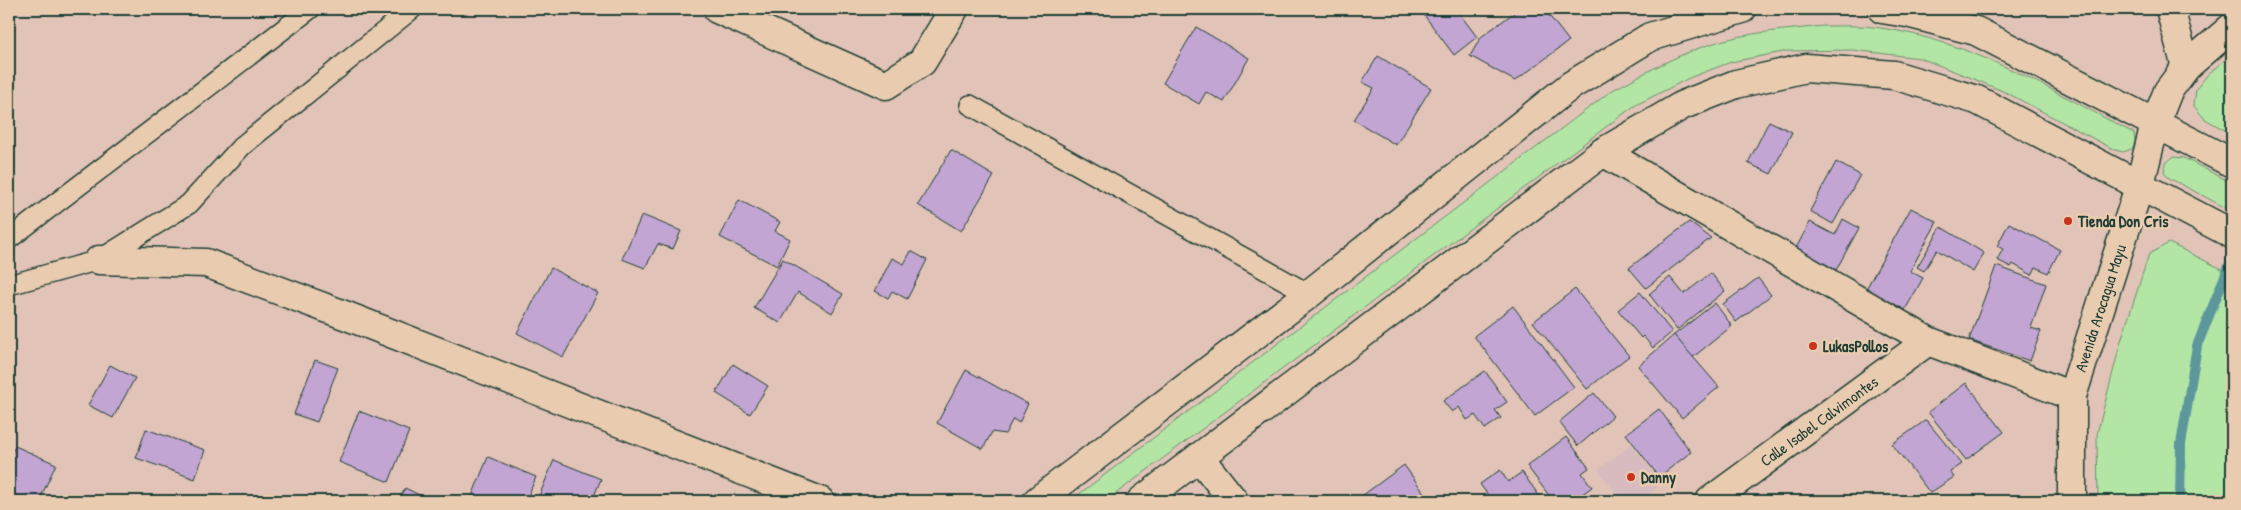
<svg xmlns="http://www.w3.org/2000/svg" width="2241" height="510" viewBox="0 0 2241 510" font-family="'Patrick Hand',sans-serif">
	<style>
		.built { fill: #d8bbbf }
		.green { fill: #b3e5a5; stroke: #69916c }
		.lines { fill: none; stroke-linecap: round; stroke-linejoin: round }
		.stream { stroke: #5b979b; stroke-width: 10 }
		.building { fill: #c2a5d2; stroke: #1f3d34 }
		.lane-casing { stroke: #1f3d34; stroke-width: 22 }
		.street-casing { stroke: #1f3d34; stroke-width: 31 }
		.secondary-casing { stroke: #1f3d34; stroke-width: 31 }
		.lane { stroke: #e9ccb0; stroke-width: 19 }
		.street { stroke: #e9ccb0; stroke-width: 28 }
		.secondary { stroke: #e9ccb0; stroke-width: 28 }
		.poi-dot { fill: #c8321e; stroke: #e9ccb0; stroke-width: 2 }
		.labels { text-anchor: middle; stroke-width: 5; stroke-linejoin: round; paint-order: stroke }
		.poi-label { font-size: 16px; font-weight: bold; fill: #1f3d34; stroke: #e9ccb0; text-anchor: start }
		.street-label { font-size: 16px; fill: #1f3d34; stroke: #e9ccb0 }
	</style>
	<rect width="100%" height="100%" fill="#e1c4b7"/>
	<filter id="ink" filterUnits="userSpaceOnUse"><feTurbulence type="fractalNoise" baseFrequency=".02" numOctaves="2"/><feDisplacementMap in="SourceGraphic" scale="10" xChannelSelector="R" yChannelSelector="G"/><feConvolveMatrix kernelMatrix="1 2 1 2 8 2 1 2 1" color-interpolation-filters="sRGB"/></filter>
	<g filter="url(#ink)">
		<path class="built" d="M1631,444L1662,484L1640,501H1622L1598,470Z"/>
		<g class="green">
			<path d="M1824,26C1843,26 1863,25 1881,28C1971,41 2049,89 2128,130L2134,133L2135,142L2132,149L2123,152L2115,150L2007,93L1974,79L1920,58L1853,50L1788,51L1731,62L1689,78L1634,106L1106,501H1070L1611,91C1643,74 1676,55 1711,44C1747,32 1786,30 1824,26Z"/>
			<path d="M2232,54V134L2205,119L2194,106L2196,89L2209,73Z"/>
			<path d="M2173,157L2184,158L2232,183V211L2169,178L2164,172L2166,163Z"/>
			<path d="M2169,243L2232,274V501H2098L2097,434L2121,341L2149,254Z"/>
		</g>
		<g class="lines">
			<path class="stream" d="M2180,501L2181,444L2197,346L2232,258"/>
		</g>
		<g class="building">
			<path d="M1424,9H1456L1477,37L1454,55L1421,11Z"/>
			<path d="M1519,9H1544L1569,41L1515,81L1470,56L1481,37Z"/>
			<path d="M2023,9H2046L2034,13Z"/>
			<path d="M1196,27L1249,58L1224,102L1206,92L1199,104L1163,83Z"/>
			<path d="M1378,56L1431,88L1396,145L1354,120L1374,88L1362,82Z"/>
			<path d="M1769,121L1792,132L1771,174L1748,163Z"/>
			<path d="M951,150L994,176L961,231L918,205Z"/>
			<path d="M1836,162L1860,175L1833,224L1810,211Z"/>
			<path d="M739,200L780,222L775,231L790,239L777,266L720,237Z"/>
			<path d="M1911,208L1937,222L1910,271L1923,278L1905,310L1866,289Z"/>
			<path d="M642,215L681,231L673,249L658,244L645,268L622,259Z"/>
			<path d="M1843,219L1859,228L1836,270L1796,248L1810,222L1835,235Z"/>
			<path d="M1689,222L1711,238L1646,288L1629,268Z"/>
			<path d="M2009,223L2060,250L2048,273L2036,267L2032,275L2013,264L2011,267L1997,260L2003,249L1997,246Z"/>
			<path d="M1941,227L1984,253L1973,272L1937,250L1924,271L1917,267Z"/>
			<path d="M911,251L927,260L907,299L892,291L888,298L875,291L892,258L904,264Z"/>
			<path d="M783,259L843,294L832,313L798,292L780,323L754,308Z"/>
			<path d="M1996,266L2046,284L2031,328L2041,331L2030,361L1969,340Z"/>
			<path d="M551,268L598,293L563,357L517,333Z"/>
			<path d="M1711,273L1725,291L1677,330L1649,294L1670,277L1684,294Z"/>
			<path d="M1758,278L1771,295L1736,322L1723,304Z"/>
			<path d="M1575,289L1629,356L1587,389L1533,322Z"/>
			<path d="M1640,292L1672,332L1653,348L1643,336L1641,338L1618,310Z"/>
			<path d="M1715,303L1732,326L1692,358L1674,335Z"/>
			<path d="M1513,306L1574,387L1535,416L1474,336Z"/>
			<path d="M1674,335L1719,387L1682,418L1638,366Z"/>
			<path d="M315,360L338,368L317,422L294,414Z"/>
			<path d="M733,364L768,386L750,414L716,393Z"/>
			<path d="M110,365L135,378L113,418L88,405Z"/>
			<path d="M966,370L1028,404L1019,423L1013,419L1005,434L992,432L983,449L937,423Z"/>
			<path d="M1485,371L1507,402L1495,410L1501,418L1485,429L1475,415L1467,420L1459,407L1452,412L1443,401Z"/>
			<path d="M1966,383L2004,432L1966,460L1928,412Z"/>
			<path d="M1594,393L1613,416L1578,446L1559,422Z"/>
			<path d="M1659,409L1691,452L1659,477L1626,434Z"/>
			<path d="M359,411L409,431L389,482L339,462Z"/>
			<path d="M1926,420L1962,464L1950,472L1954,477L1930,493L1892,444Z"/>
			<path d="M146,429L205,450L195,479L136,458Z"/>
			<path d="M1566,437L1589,468L1582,473L1592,487L1573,501H1553L1527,466Z"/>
			<path d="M15,446L56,464L39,501H9V460Z"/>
			<path d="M488,457L536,477L526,501H470Z"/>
			<path d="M554,460L601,479L592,501H537Z"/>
			<path d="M1404,465L1430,501H1388L1387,500L1385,501H1355Z"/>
			<path d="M1500,470L1508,482L1522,472L1543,501H1492L1480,484Z"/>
			<path d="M405,488L432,501H399Z"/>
		</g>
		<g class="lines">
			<defs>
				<g id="lane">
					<path d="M970,105L1309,294"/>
					<path d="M9,239L310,9"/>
					<path d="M9,285L99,260L189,204L242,146L412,9"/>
				</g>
				<g id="street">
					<path d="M717,9L886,85L922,62L954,9"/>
					<path d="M2170,9L2186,67"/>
					<path d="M1603,152L1928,341L2072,396"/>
					<path d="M99,260L206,263L347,316L820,501"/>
					<path d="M1199,457L1234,501"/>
					<path d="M1710,501L1928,341"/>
					<path d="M2072,501V396L2140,184L2155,124L2168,91L2186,67L2232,27"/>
				</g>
				<g id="secondary">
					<path d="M1882,9L1907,13L1976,31L2232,163"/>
					<path d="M1037,501L1309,294L1570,86L1650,37L1742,9"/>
					<path d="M1141,501L1603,152L1683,105L1736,84L1806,68L1894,75L1977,100L2232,234"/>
				</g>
			</defs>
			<use href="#lane" class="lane-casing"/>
			<use href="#street" class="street-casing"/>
			<use href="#secondary" class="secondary-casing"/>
			<use href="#lane" class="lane"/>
			<use href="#street" class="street"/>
			<use href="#secondary" class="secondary"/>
		</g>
	</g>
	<g class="poi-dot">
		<circle cx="2068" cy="221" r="5"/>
		<circle cx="1813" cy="346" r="5"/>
		<circle cx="1631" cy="477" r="5"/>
	</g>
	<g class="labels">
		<g class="poi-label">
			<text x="2078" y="227">Tienda Don Cris</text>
			<text x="1823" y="352">LukasPollos</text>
			<text x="1641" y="483">Danny</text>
		</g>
		<g class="street-label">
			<text transform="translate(2100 308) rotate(-72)" y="6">Avenida Arocagua Mayu</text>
			<text transform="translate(1819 421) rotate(-36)" y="6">Calle Isabel Calvimontes</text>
		</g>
	</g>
	<rect width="2241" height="510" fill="none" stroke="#e9ccb0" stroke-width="30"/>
	<rect x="15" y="15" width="2211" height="480" fill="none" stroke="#1f3d34" stroke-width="2" filter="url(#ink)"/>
</svg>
